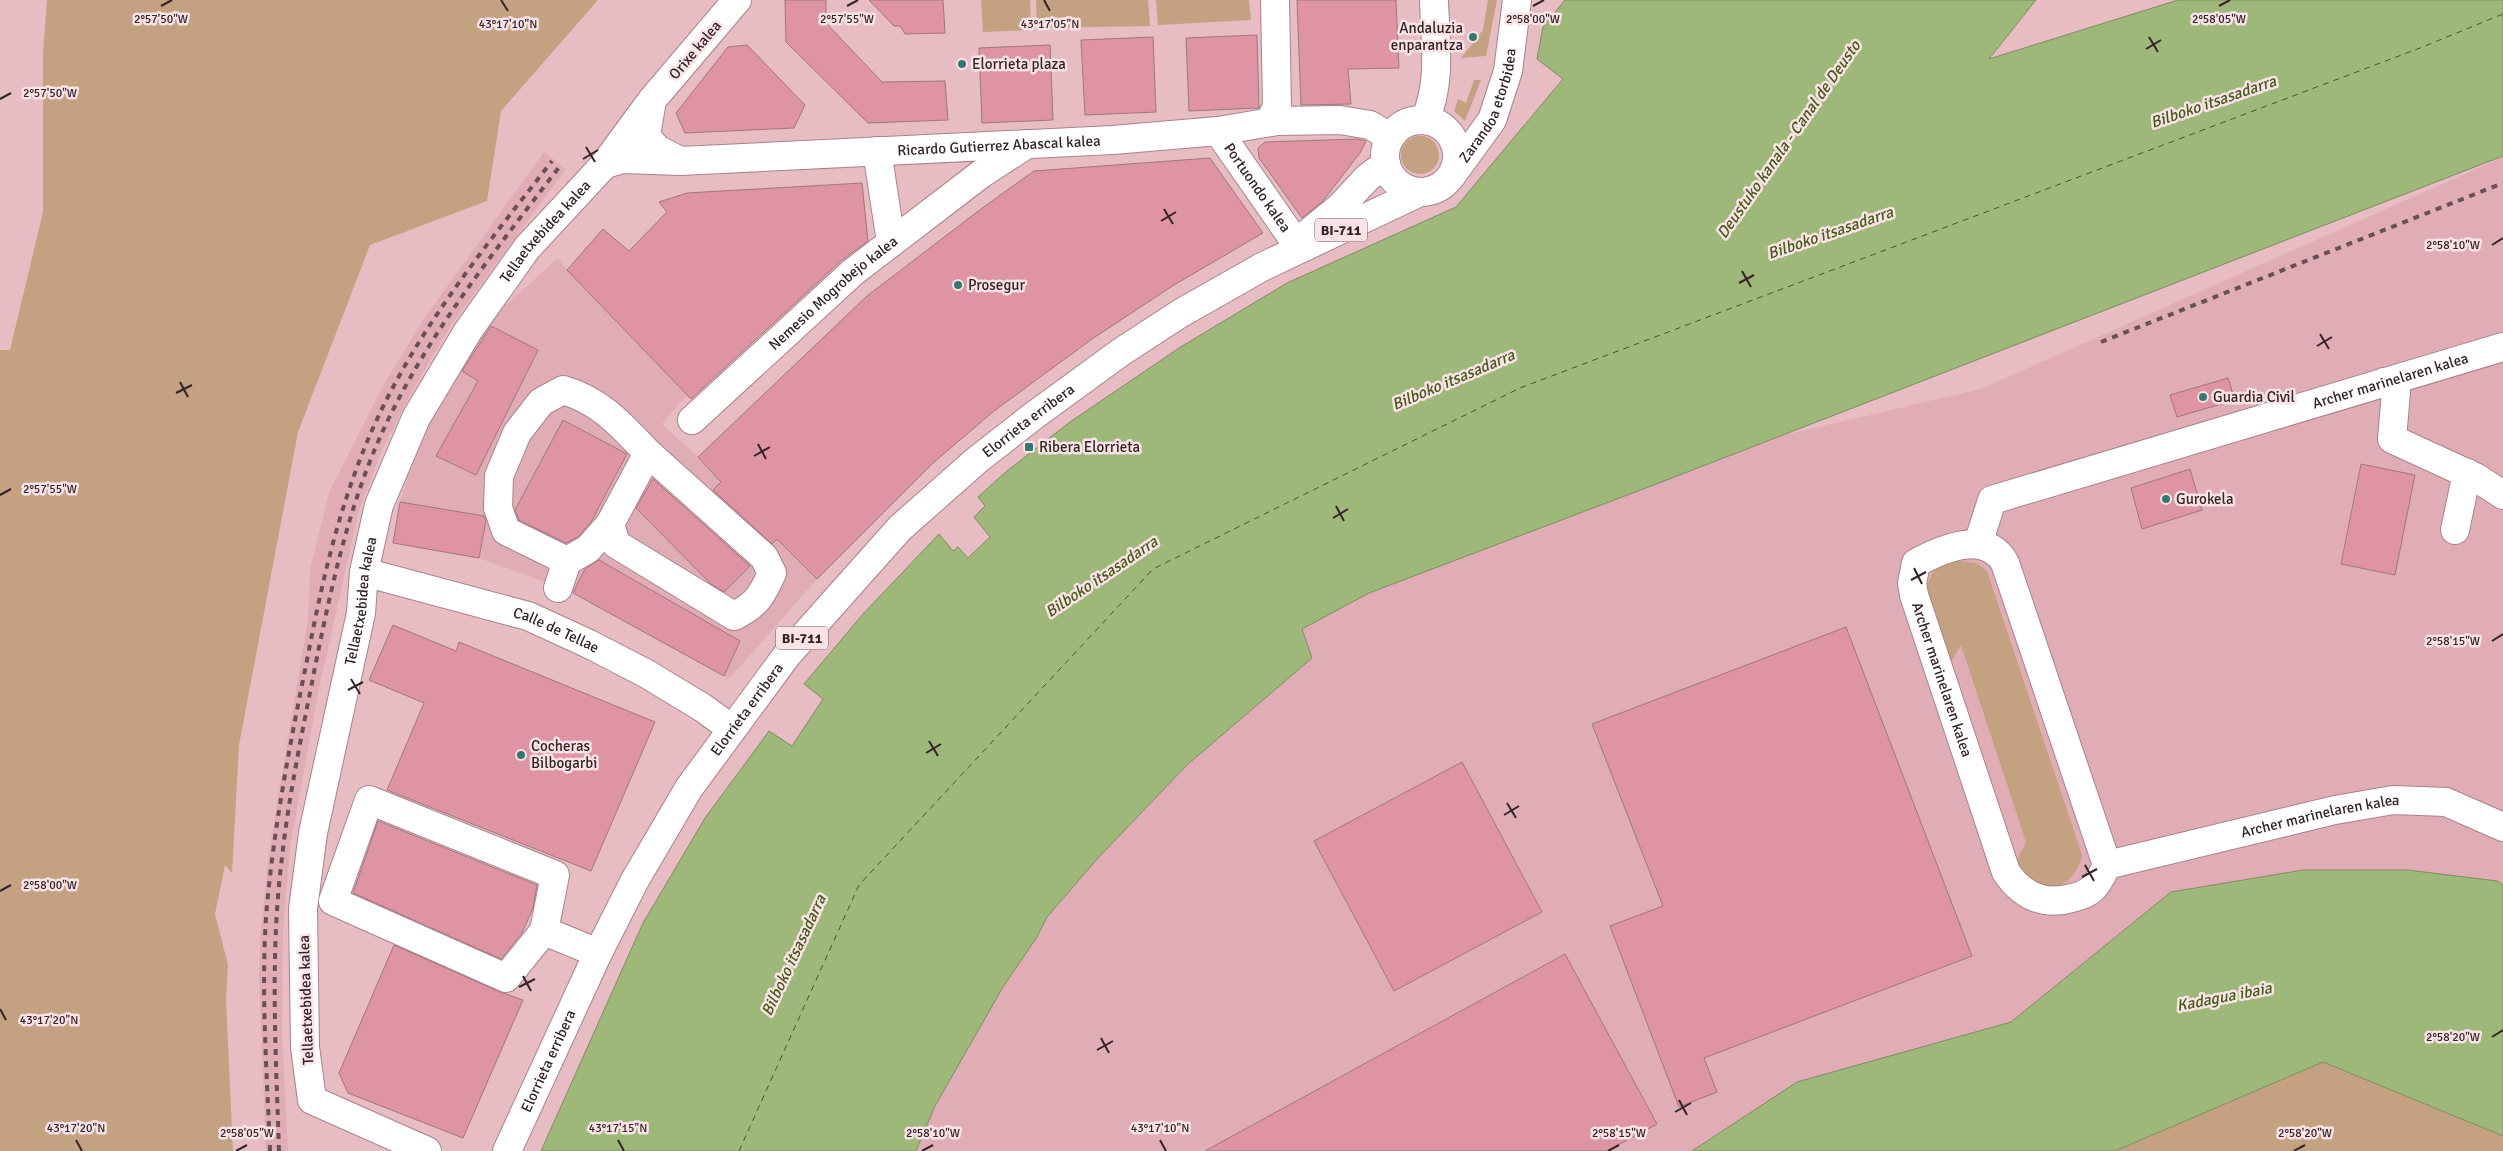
<svg xmlns="http://www.w3.org/2000/svg" width="2503" height="1151" viewBox="0 0 2503 1151" font-family="Signika,sans-serif">
	<style>
		.built { fill: #e0adb6 }
		.green { fill: #c4a180 }
		.water { fill: #9eb879; stroke: #7e8c60 }
		.lines { fill: none; stroke-linecap: round; stroke-linejoin: round }
		.ferry { stroke: #435a16; stroke-width: 1; stroke-dasharray: 6 5; stroke-linecap: butt }
		.building { fill: #de94a3; stroke: #9e777e }
		.minor-casing { stroke: #aa8289; stroke-width: 30 }
		.major-casing { stroke: #aa8289; stroke-width: 30 }
		.minor { stroke: #fff; stroke-width: 28 }
		.major { stroke: #fff; stroke-width: 28 }
		.rail { stroke: #685054; stroke-width: 4; stroke-dasharray: 6 6; stroke-linecap: butt }
		.ticks { fill: none; stroke: #342427; stroke-width: 2 }
		.poi-dot { fill: #317871; stroke: #f9e3e6; stroke-width: 2 }
		.labels { text-anchor: middle; stroke-width: 5; stroke-linejoin: round; paint-order: stroke }
		.shield { fill: #f9e3e6; stroke: #6f5d60; stroke-width: 1 }
		.shield-label { font-size: 14px; font-weight: bold; fill: #342427 }
		.poi-label { font-size: 15px; fill: #342427; stroke: #f9e3e6; text-anchor: start }
		.street-label { font-size: 15px; fill: #342427; stroke: #f9e3e6 }
		.water-label { font-size: 16px; font-style: italic; fill: #435a16; stroke: #f9e3e6 }
		.ticks-label { font-size: 12px; text-anchor: middle; fill: #342427; stroke: #f9e3e6; stroke-width: 5; stroke-linejoin: round; paint-order: stroke }
	</style>
	<rect width="100%" height="100%" fill="#e7bcc3"/>
	<g class="built">
		<path d="M544,152L566,169L451,325L414,388L383,448L359,510L319,689L290,847L283,931L282,1037L288,1151H266L259,974L261,929L269,852L308,619L310,570L330,490L383,386L423,320Z"/>
		<path d="M2503,157V885L2497,881L2171,892L2011,1022L1797,1082L1692,1151H916L935,1106L1003,987L1037,937L1047,917L1098,858L1187,765L1312,658L1302,629L1369,593L1776,437L1981,389Z"/>
		<path d="M558,258L567,270L687,395L662,424L698,457L817,579L729,679L591,599L479,558L393,543L400,502L425,421L449,392L456,368L486,323Z"/>
	</g>
	<g class="green">
		<path d="M47,0H598L501,111L487,201L370,245L298,432L239,745L232,873L225,865L215,914L228,965L226,1000L233,1151H0V350H10L43,212V53Z"/>
		<path d="M981,0H1030L1031,30L983,32Z"/>
		<path d="M1036,0H1148L1150,26L1037,28Z"/>
		<path d="M1156,0H1249L1251,20L1158,25Z"/>
		<path d="M1488,0H1497L1486,56L1461,58L1483,30Z"/>
		<path d="M1474,80H1481L1465,121L1454,111L1458,99L1466,103Z"/>
		<circle cx="1420" cy="155" r="19"/>
		<path d="M1952,560L1976,563L1987,571L2082,855C2077,878 2058,896 2034,885C2027,882 2020,872 2014,866L2026,842L1961,645L1947,668L1924,594L1932,573L1941,564Z"/>
		<path d="M2323,1062L2503,1136V1151H2115Z"/>
	</g>
	<g class="water">
		<path d="M1565,0H2036L1989,59L2178,0H2503V156L1659,483L1369,593L1302,629L1312,658L1187,765L1098,858L1047,917L1037,937L1003,987L935,1106L916,1151H541L643,923L705,818L769,731L792,746L823,699L804,684L863,614L939,534L953,551L958,547L968,558L990,537L974,517L985,506L978,497L1007,471L1070,422L1179,348L1287,283L1456,207L1563,79L1537,59L1543,27Z"/>
		<path d="M2303,870H2408L2497,881L2503,885V1136L2323,1062L2115,1151H1692L1797,1082L2011,1022L2171,892Z"/>
	</g>
	<g class="lines">
		<path class="ferry" d="M739,1151L859,885L1153,569L1520,388L2420,48L2503,14"/>
	</g>
	<g class="building">
		<path d="M785,0H826V23L882,82L945,81L948,120L868,123L786,42Z"/>
		<path d="M869,0H943L945,33L905,34L900,26H894Z"/>
		<path d="M1297,0H1396L1399,68L1348,69L1351,104L1301,105Z"/>
		<path d="M1257,35L1259,108L1189,111L1186,38Z"/>
		<path d="M1153,37L1156,112L1085,115L1081,40Z"/>
		<path d="M747,45L805,105L794,128L685,133L676,113L728,47Z"/>
		<path d="M1050,45L1053,120L982,123L979,48Z"/>
		<path d="M1357,139L1366,141L1360,153L1322,202L1302,218L1259,158L1258,148L1265,142Z"/>
		<path d="M1210,158L1263,233L1174,285L1092,339L994,411L933,463L817,579L777,539L772,544L713,490L721,482L698,457L867,296L981,209L1034,171Z"/>
		<path d="M862,183L868,241L842,260L691,399L567,270L603,229L629,251L667,212L659,202L687,193Z"/>
		<path d="M491,326L538,350L476,475L436,456L478,381L462,371Z"/>
		<path d="M2228,378L2235,400L2177,417L2170,395Z"/>
		<path d="M563,420L627,454L591,522L578,537L566,543L519,520L515,510Z"/>
		<path d="M2361,464L2415,475L2395,575L2341,564Z"/>
		<path d="M2190,469L2202,510L2142,529L2131,488Z"/>
		<path d="M653,479L750,566L724,592L711,584L636,508Z"/>
		<path d="M400,502L484,516L486,520L479,558L393,543Z"/>
		<path d="M599,560L740,641L724,676L573,593L585,569Z"/>
		<path d="M393,625L456,651L459,642L655,722L591,871L387,790L424,703L369,680Z"/>
		<path d="M1846,627L1972,956L1704,1058L1717,1092L1679,1107L1610,926L1663,906L1592,724Z"/>
		<path d="M1462,762L1542,912L1394,991L1314,841Z"/>
		<path d="M378,821L537,885L533,908L522,933L501,959L353,893Z"/>
		<path d="M394,945L500,992L523,1000L463,1138L348,1093L339,1073Z"/>
		<path d="M1565,954L1657,1124L1607,1151H1205Z"/>
	</g>
	<g class="lines">
		<defs>
			<g id="minor">
				<path d="M1425,120C1442,82 1435,40 1434,0"/>
				<path d="M1269,122L1277,107L1275,0"/>
				<path id="s1" d="M1218,131L1296,243"/>
				<path d="M877,151L891,242"/>
				<path d="M605,164L623,159L680,161"/>
				<path d="M2384,382L2396,392L2392,439L2477,478L2503,495"/>
				<path id="s2" d="M692,420L853,272L981,174L1027,144"/>
				<path d="M2455,530L2467,473"/>
				<path id="s3" d="M1978,544L1992,500L2503,347"/>
				<path d="M567,561L588,549L610,524"/>
				<path id="s4" d="M364,572L528,616L589,644L647,674L703,708L732,729"/>
				<path d="M558,588L567,561L506,531L498,508L499,476L517,433L541,402L563,390C601,401 621,425 648,453L610,524L616,544L734,616C757,605 762,595 772,573L764,557L648,453"/>
				<path id="s5" d="M2107,865L2005,563C1986,529 1942,549 1916,563L1912,583L1914,595L2006,872C2022,896 2044,906 2072,898C2080,896 2087,894 2093,888C2099,882 2103,873 2107,865L2335,810L2393,800L2446,802L2503,827"/>
				<path d="M544,931L506,978L333,901L369,800L555,875L544,931L598,953"/>
				<path id="s6" d="M427,1151L312,1100L305,1047L303,909L313,833L361,613L364,572L379,505L416,418L468,331L527,248L605,164L652,100"/>
			</g>
			<g id="major">
				<path id="s7" d="M737,0L652,100L646,136L657,149L680,161L1113,140L1218,131L1277,121L1340,120L1370,125L1390,137"/>
				<circle cx="1421" cy="156" r="36"/>
				<path id="s8" d="M1452,175L1492,120L1508,71L1517,0"/>
				<path d="M1307,234L1340,207L1368,177L1386,164"/>
				<path id="s9" d="M507,1151L598,953L635,880L689,788L787,655L900,528L977,460L1032,417L1121,352L1181,313L1262,267L1420,192"/>
			</g>
		</defs>
		<use href="#minor" class="minor-casing"/>
		<use href="#major" class="major-casing"/>
		<use href="#minor" class="minor"/>
		<use href="#major" class="major"/>
		<g class="rail">
			<path d="M2101,342L2503,183"/>
			<path d="M270,1151C267,1073 261,995 266,917C273,831 290,744 307,660C323,576 342,493 379,415C423,322 489,242 552,161"/>
			<path d="M279,1151C276,1056 270,960 281,866C288,798 303,729 316,662C333,579 351,496 388,420C433,327 498,247 560,166"/>
		</g>
	</g>
	<path class="ticks" d="M501,0L508,11M1044,0L1050,11M161,6L172,0M847,6L858,0M1533,6L1544,0M2219,6L2230,0M2149,37L2158,52M2146,49L2161,40M0,99L11,93M586,147L595,162M583,159L598,150M1164,209L1173,224M1161,221L1176,212M2492,245L2503,238M1742,271L1751,287M1739,283L1754,275M2320,334L2329,349M2317,346L2332,337M180,382L188,397M176,393L192,385M758,444L766,459M754,456L770,447M0,495L11,489M1336,506L1344,521M1333,518L1348,509M1914,568L1922,584M1911,580L1926,572M2492,641L2503,634M351,679L360,694M348,690L363,682M929,741L938,756M926,753L941,744M1507,803L1516,818M1504,815L1519,806M2085,865L2094,881M2082,877L2097,869M0,891L11,885M523,976L531,991M519,987L535,979M0,1009L6,1020M2492,1037L2503,1030M1101,1038L1109,1053M1097,1050L1113,1041M1679,1100L1687,1115M1675,1112L1691,1103M76,1140L82,1151M618,1140L624,1151M1160,1140L1166,1151M236,1151L247,1145M922,1151L933,1145M1608,1151L1619,1145M2294,1151L2305,1145"/>
	<g class="poi-dot">
		<circle cx="1473" cy="37" r="5"/>
		<circle cx="962" cy="64" r="5"/>
		<circle cx="958" cy="285" r="5"/>
		<circle cx="2203" cy="397" r="5"/>
		<rect x="1024" y="442" width="10" height="10" rx="2.5"/>
		<circle cx="2166" cy="499" r="5"/>
		<circle cx="521" cy="755" r="5"/>
	</g>
	<g class="labels">
		<g class="shield">
			<rect x="1315" y="218.5" width="52" height="23" rx="4"/>
			<rect x="776" y="626.5" width="52" height="23" rx="4"/>
		</g>
		<g class="shield-label">
			<text x="1341" y="235">BI-711</text>
			<text x="802" y="643">BI-711</text>
		</g>
		<g class="poi-label">
			<text x="1463" y="33" text-anchor="end">Andaluzia<tspan x="1463" dy="17">enparantza</tspan></text>
			<text x="972" y="69">Elorrieta plaza</text>
			<text x="968" y="290">Prosegur</text>
			<text x="2213" y="402">Guardia Civil</text>
			<text x="1039" y="452">Ribera Elorrieta</text>
			<text x="2176" y="504">Gurokela</text>
			<text x="531" y="751">Cocheras<tspan x="531" dy="17">Bilbogarbi</tspan></text>
		</g>
		<g class="street-label">
			<text transform="translate(695 50) rotate(-50)" y="5">Orixe kalea</text>
			<text dy="5" stroke="none"><textPath href="#s8" startOffset="80">Zarandoa etorbidea</textPath></text>
			<text dy="5" stroke="none"><textPath href="#s7" startOffset="530">Ricardo Gutierrez Abascal kalea</textPath></text>
			<text dy="5" stroke="none"><textPath href="#s1" startOffset="69">Portuondo kalea</textPath></text>
			<text dy="5" stroke="none"><textPath href="#s6" startOffset="1051">Tellaetxebidea kalea</textPath></text>
			<text dy="5" stroke="none"><textPath href="#s2" startOffset="190">Nemesio Mogrobejo kalea</textPath></text>
			<text dy="5" stroke="none"><textPath href="#s3" startOffset="462">Archer marinelaren kalea</textPath></text>
			<text dy="5" stroke="none"><textPath href="#s9" startOffset="909">Elorrieta erribera</textPath></text>
			<text dy="5" stroke="none"><textPath href="#s6" startOffset="631">Tellaetxebidea kalea</textPath></text>
			<text dy="5" stroke="none"><textPath href="#s4" startOffset="201">Calle de Tellae</textPath></text>
			<text dy="5" stroke="none"><textPath href="#s5" startOffset="540">Archer marinelaren kalea</textPath></text>
			<text dy="5" stroke="none"><textPath href="#s9" startOffset="504">Elorrieta erribera</textPath></text>
			<text dy="5" stroke="none"><textPath href="#s5" startOffset="1089">Archer marinelaren kalea</textPath></text>
			<text transform="translate(306 1000) rotate(-92)" y="5">Tellaetxebidea kalea</text>
			<text dy="5" stroke="none"><textPath href="#s9" startOffset="99">Elorrieta erribera</textPath></text>
		</g>
		<g class="water-label">
			<text transform="translate(2213 101) rotate(-19)" y="6">Bilboko itsasadarra</text>
			<text transform="translate(1788 139) rotate(-55)" y="6">Deustuko kanala - Canal de Deusto</text>
			<text transform="translate(1830 232) rotate(-19)" y="6">Bilboko itsasadarra</text>
			<text transform="translate(1453 379) rotate(-23)" y="6">Bilboko itsasadarra</text>
			<text transform="translate(1101 576) rotate(-34)" y="6">Bilboko itsasadarra</text>
			<text transform="translate(793 955) rotate(-65)" y="6">Bilboko itsasadarra</text>
			<text transform="translate(2224 996) rotate(-11)" y="6">Kadagua ibaia</text>
		</g>
	</g>
	<g class="ticks-label">
		<text x="2219" y="23">2°58'05"W</text>
		<text x="161" y="23">2°57'50"W</text>
		<text x="847" y="23">2°57'55"W</text>
		<text x="1533" y="23">2°58'00"W</text>
		<text x="508" y="28">43°17'10"N</text>
		<text x="1050" y="28">43°17'05"N</text>
		<text x="50" y="97">2°57'50"W</text>
		<text x="2453" y="249">2°58'10"W</text>
		<text x="50" y="493">2°57'55"W</text>
		<text x="2453" y="645">2°58'15"W</text>
		<text x="50" y="889">2°58'00"W</text>
		<text x="49" y="1024">43°17'20"N</text>
		<text x="2453" y="1041">2°58'20"W</text>
		<text x="76" y="1132">43°17'20"N</text>
		<text x="618" y="1132">43°17'15"N</text>
		<text x="1160" y="1132">43°17'10"N</text>
		<text x="247" y="1137">2°58'05"W</text>
		<text x="933" y="1137">2°58'10"W</text>
		<text x="1619" y="1137">2°58'15"W</text>
		<text x="2305" y="1137">2°58'20"W</text>
	</g>
</svg>
